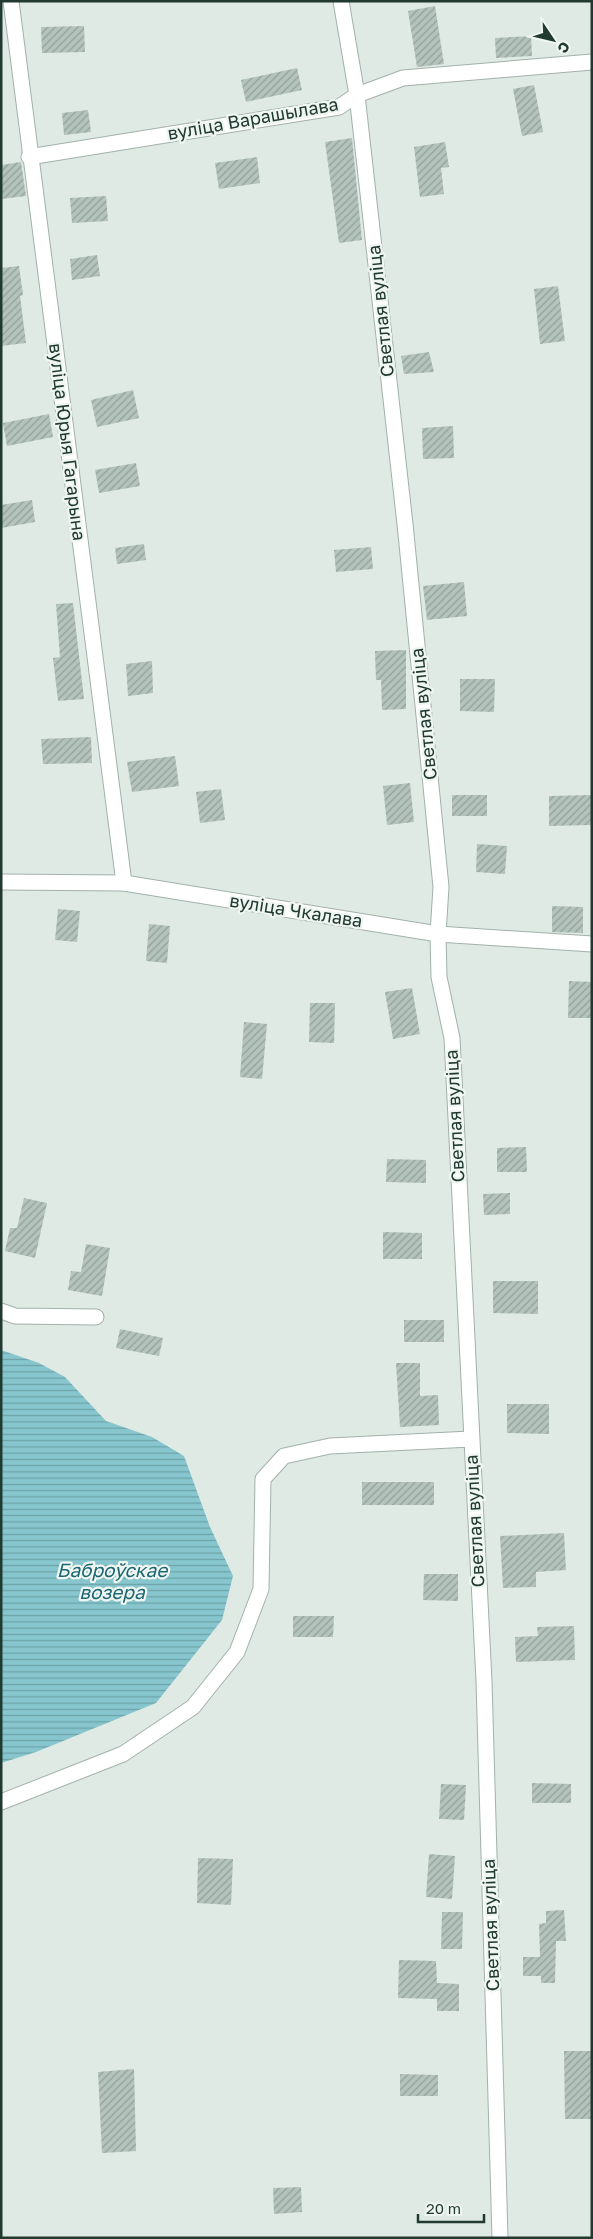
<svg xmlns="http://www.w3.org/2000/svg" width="593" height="2239" viewBox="0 0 593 2239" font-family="'Golos Text',sans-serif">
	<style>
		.water { fill: url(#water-rules) }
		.building { fill: url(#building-hatch) }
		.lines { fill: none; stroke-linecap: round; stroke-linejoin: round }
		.minor-casing { stroke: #a2b1ab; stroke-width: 17 }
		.minor { stroke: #fff; stroke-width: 15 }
		.labels { text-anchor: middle; stroke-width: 4.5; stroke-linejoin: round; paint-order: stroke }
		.street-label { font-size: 18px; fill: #203931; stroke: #eff6f2 }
		.water-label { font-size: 19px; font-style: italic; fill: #1d6772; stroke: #eff6f2 }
	</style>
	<defs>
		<pattern id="water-rules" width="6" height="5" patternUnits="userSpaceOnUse" patternTransform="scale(1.25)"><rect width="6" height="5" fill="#87c6ce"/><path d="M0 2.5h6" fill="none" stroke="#6ea2a8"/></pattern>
		<pattern id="building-hatch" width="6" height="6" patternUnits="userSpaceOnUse" patternTransform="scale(1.25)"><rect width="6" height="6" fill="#b4c4bd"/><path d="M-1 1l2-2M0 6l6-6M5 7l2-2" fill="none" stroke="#92a09a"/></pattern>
	</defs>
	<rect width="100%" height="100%" fill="#dfeae4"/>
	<path class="water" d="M1,1350L39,1363L65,1377L106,1421L152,1437L184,1456L210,1527L233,1576L222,1620L156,1703L36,1752L1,1763Z"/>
	<g class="building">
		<path d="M435,6L444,64L417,67L408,11Z"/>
		<path d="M84,26L85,52L42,53L41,27Z"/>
		<path d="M531,36L532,56L496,58L495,38Z"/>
		<path d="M297,68L302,90L246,102L241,80Z"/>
		<path d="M534,85L543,132L522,136L513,89Z"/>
		<path d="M88,110L91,132L64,135L62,113Z"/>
		<path d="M352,138L362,240L339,243L325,142Z"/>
		<path d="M445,142L449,167L441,168L444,194L420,197L414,147Z"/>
		<path d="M257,157L260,183L219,189L215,163Z"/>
		<path d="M21,162L26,196L1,199V165Z"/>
		<path d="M106,196L108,221L72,223L70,198Z"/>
		<path d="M97,255L100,276L72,280L70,259Z"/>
		<path d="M19,266L23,295L20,296L26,343L1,346V268Z"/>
		<path d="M558,286L565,341L540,344L534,289Z"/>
		<path d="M429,352L434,372L404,374L401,356Z"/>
		<path d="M133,390L139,418L97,427L91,400Z"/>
		<path d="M49,414L53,437L7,446L3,423Z"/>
		<path d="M453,426L454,458L423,459L422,428Z"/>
		<path d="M136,463L140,486L99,493L95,470Z"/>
		<path d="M32,500L35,522L1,528V505Z"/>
		<path d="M144,544L146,560L117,564L115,548Z"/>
		<path d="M371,547L373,569L336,572L334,550Z"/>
		<path d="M464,582L467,616L427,620L423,586Z"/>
		<path d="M73,603L84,699L58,701L53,658L60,657L56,604Z"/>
		<path d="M406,650V709L382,710L381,680H376L375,651Z"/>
		<path d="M152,661L153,693L128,696L126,664Z"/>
		<path d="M460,679H495L494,712L460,711Z"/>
		<path d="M91,737L92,763L43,764L41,739Z"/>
		<path d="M175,756L179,786L132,792L127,762Z"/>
		<path d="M410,783L414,822L387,825L383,786Z"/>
		<path d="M221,789L225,820L200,823L196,792Z"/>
		<rect x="452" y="795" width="35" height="21"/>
		<path d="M592,795V825L549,826V796Z"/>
		<path d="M477,844L507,846L505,874L476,872Z"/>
		<path d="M552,906L583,907V933L552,932Z"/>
		<path d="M58,909L80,911L77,942L55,940Z"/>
		<path d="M149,924L170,926L167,963L146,961Z"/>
		<path d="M569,981L592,982V1018H568Z"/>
		<path d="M412,988L420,1034L393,1039L385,992Z"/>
		<path d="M310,1003H335L334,1043L309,1042Z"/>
		<path d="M244,1022L267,1024L262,1079L240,1077Z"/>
		<path d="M526,1147L527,1172H497V1148Z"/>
		<path d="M387,1159L426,1160V1183L386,1182Z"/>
		<path d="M510,1193V1214L484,1215L483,1194Z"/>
		<path d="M24,1198L47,1203L35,1258L5,1251L10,1228H17Z"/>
		<path d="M383,1232L422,1233V1259H383Z"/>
		<path d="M86,1244L110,1248L102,1296L68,1290L71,1271L81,1272Z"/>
		<path d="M493,1281H538V1314L493,1313Z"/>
		<rect x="404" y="1320" width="40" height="22"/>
		<path d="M120,1329L163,1338L159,1356L116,1348Z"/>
		<path d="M396,1363H420V1396L438,1395L439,1425L400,1427Z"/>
		<path d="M507,1404H549V1434L507,1433Z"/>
		<rect x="362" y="1482" width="72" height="23"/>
		<path d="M564,1533L566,1570L536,1572V1587L503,1588L500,1536Z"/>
		<path d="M424,1574H458V1601L423,1600Z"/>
		<path d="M293,1616H334L333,1637H293Z"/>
		<path d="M574,1626L575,1660L516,1662L515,1637L538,1636L537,1627Z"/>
		<path d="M532,1783L571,1784V1803H532Z"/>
		<path d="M441,1784L466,1785L464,1820L439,1819Z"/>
		<path d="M429,1854L455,1856L452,1899L426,1897Z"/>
		<path d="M198,1858L233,1859L231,1905L197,1903Z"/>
		<path d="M564,1910L566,1941H556L555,1983H541V1976H523V1957H540L539,1924L546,1923V1911Z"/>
		<path d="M442,1912H463L462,1949H441Z"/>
		<path d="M399,1960L436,1961L437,1983L459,1984V2011H437V1999L398,1998Z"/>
		<path d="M564,2051H592V2119H565Z"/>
		<path d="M134,2069L136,2151L102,2153L98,2072Z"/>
		<path d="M400,2074L438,2075V2096H400Z"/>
		<path d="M301,2187L302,2212L274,2214L273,2188Z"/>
	</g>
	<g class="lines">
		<defs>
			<g id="minor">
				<path d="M11,1L124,883"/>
				<path d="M341,1L357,95L405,524L441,887L438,934L439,977L452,1038L484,1681L500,2238"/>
				<path d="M29,157L339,107L357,95L403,78L592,62"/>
				<path d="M1,882L124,883L438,934L592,944"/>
				<path d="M1,1311L15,1316L96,1317"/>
				<path d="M1,1802L123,1754L193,1707L237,1652L261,1589L263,1479L284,1456L330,1446L471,1439"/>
			</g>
		</defs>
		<use href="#minor" class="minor-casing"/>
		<use href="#minor" class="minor"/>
	</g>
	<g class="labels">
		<g class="street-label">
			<text transform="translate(253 119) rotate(-10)" y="6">вуліца Варашылава</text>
			<text transform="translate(381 311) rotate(-96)" y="6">Светлая вуліца</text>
			<text transform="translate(67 442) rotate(83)" y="6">вуліца Юрыя Гагарына</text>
			<text transform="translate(424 714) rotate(-96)" y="6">Светлая вуліца</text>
			<text transform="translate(296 911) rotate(9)" y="6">вуліца Чкалава</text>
			<text transform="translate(455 1116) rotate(-93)" y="6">Светлая вуліца</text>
			<text transform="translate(475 1521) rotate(-93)" y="6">Светлая вуліца</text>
			<text transform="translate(491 1925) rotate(-92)" y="6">Светлая вуліца</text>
		</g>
		<g class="water-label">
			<text x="112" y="1577">Баброўскае<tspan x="112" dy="22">возера</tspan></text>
		</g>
	</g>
	<rect width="593" height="2239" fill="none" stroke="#203931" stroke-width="5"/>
	<g transform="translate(553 40) rotate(125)" stroke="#eff6f2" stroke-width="4" paint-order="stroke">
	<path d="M0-4L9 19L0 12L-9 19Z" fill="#203931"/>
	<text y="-8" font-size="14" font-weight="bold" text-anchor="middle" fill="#203931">С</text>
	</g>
	<path d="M418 2214v8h66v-8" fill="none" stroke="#203931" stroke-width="2.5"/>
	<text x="426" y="2214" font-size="15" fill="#203931" stroke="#eff6f2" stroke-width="4" paint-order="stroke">20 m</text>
</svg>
